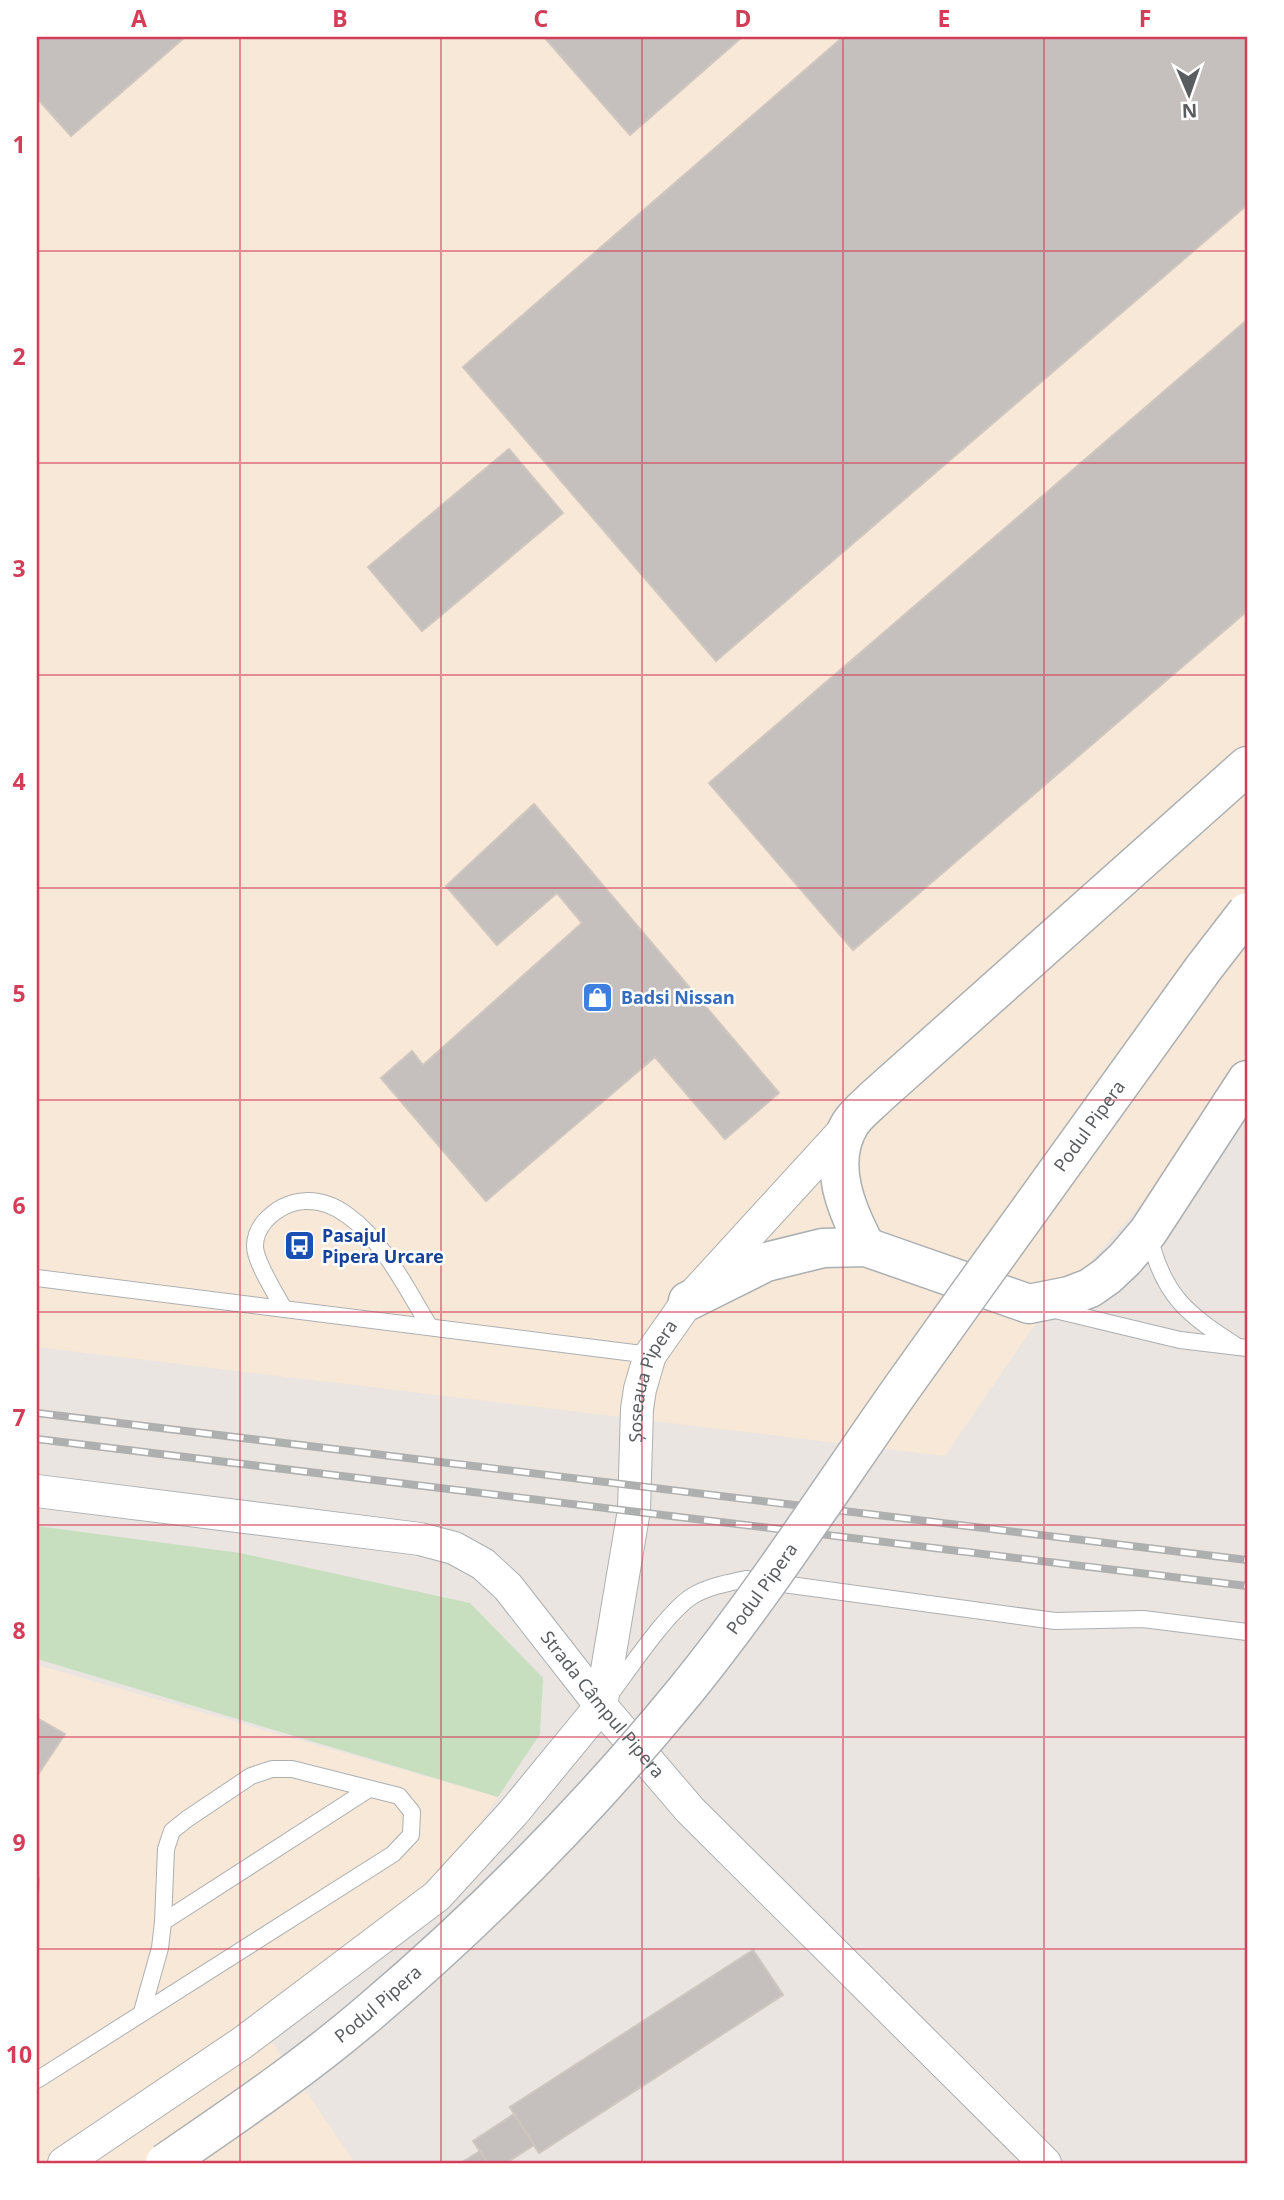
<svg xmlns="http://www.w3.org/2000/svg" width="1284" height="2200" viewBox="0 0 1284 2200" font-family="'Noto Sans',sans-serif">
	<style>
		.commercial { fill: #f8e8d7 }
		.green { fill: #c7dfbf }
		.building { fill: #c5c0bd; stroke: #cec6bf; stroke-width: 2 }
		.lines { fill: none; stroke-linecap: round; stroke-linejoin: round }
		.service-casing { stroke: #acafb1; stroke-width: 18 }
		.minor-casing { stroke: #acafb1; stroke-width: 34 }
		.secondary-casing { stroke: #abafb2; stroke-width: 41 }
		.service { stroke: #fff; stroke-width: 16 }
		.minor { stroke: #fff; stroke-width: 32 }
		.secondary { stroke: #fff; stroke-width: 38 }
		.rail-casing { stroke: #aeafaf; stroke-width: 8 }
		.rail { stroke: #fff; stroke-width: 5; stroke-dasharray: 16; stroke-linecap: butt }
		.secondary-bridge-casing { stroke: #abafb2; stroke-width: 41; stroke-linecap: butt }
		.secondary-bridge { stroke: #fff; stroke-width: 38 }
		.grid { fill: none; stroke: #d23e58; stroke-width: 2; stroke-opacity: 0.55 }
		.labels { text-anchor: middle; stroke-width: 5; stroke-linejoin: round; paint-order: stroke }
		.shop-label { font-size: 18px; font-weight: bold; fill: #366cbe; stroke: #fff; text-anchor: start }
		.street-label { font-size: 18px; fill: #595d5f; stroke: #fff }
		.transit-label { font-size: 18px; font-weight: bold; fill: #164399; stroke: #fff; text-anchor: start }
		.neatline { fill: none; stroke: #d23e58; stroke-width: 2.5 }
		.grid-label { font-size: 23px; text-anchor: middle; font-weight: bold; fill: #d23e58 }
	</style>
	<rect width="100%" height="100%" fill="#eae5e0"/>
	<g class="commercial">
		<path d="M37,37H1247V1083L1031,1330L945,1456L37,1347Z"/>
		<path d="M37,1665L498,1797L461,1852L402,1908L254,2015L355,2163H37Z"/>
	</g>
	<path class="green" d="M37,1526L240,1553L470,1603L543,1678L540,1734L498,1797L37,1659Z"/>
	<g class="building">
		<path d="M37,37H185L71,136L37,98Z"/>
		<path d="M544,37H742L630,135Z"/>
		<path d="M843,37H1247V205L716,661L463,367Z"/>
		<path d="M1247,320V611L853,950L709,783Z"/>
		<path d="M509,449L563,513L422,631L368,567Z"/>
		<path d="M534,804L779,1093L725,1139L655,1057L486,1201L381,1078L412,1051L423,1065L582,923L557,893L497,945L446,886Z"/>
		<path d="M37,1718L65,1734L37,1776Z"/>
		<path d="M37,1871L39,1879L37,1911Z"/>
		<path d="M753,1950L783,1995L539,2153L510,2107Z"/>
		<path d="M514,2114L534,2145L506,2163H488L473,2141Z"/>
		<path d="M480,2151L488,2163H461Z"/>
	</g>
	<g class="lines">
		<defs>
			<g id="service">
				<path d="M1149,1235C1163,1296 1187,1314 1238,1347"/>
				<path d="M37,1278L650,1355"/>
				<path d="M284,1309C276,1294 255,1262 255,1246C255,1237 259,1228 265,1221C288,1196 320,1195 347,1215C384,1241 407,1290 430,1327"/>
				<path d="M1055,1310L1180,1340L1247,1348"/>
				<path d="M609,1696C628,1671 669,1609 694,1595C710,1586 728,1583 746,1579L1055,1621L1143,1619L1247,1632"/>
				<path d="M163,1922L369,1789"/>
				<path d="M37,2080L393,1854L411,1835L412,1812L399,1796L292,1769H272L251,1776L187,1819L172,1831L166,1849L163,1922L160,1948L142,2012"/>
			</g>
			<g id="minor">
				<path id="s1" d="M37,1491L420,1539L454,1548L483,1564L508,1587L601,1706L690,1810L1045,2163"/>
				<path id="s2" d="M64,2163L242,2043L437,1896L513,1813L601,1706L634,1510L637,1409L640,1389L650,1355L688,1301L849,1125"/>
			</g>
			<g id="secondary">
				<path d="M866,1247C847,1211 826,1164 850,1124C856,1114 868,1105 877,1096L1247,766"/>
				<path d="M688,1301L766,1262L823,1248L866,1247L1029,1304L1069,1296L1090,1288L1107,1276L1125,1259L1148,1232L1247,1080"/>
			</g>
		</defs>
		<use href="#service" class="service-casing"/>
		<use href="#minor" class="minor-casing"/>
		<use href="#secondary" class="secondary-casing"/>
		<use href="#service" class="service"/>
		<use href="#minor" class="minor"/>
		<use href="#secondary" class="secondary"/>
		<defs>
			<g id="rail">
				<path d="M37,1413L1247,1560"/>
				<path d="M37,1439L1247,1586"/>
			</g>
		</defs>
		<use href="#rail" class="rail-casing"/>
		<use href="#rail" class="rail"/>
		<defs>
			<g id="secondary-bridge">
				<path id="s3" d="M165,2163C235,2115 306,2067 371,2011C484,1915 591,1806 685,1691C764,1594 832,1487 904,1385C1003,1246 1103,1108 1203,969L1247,912"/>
			</g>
		</defs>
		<use href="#secondary-bridge" class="secondary-bridge-casing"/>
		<use href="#secondary-bridge" class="secondary-bridge"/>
	</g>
	<path class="grid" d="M240,37V2163M441,37V2163M642,37V2163M843,37V2163M1044,37V2163M37,251H1247M37,463H1247M37,675H1247M37,888H1247M37,1100H1247M37,1312H1247M37,1525H1247M37,1737H1247M37,1949H1247"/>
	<defs>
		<symbol id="shop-square" viewBox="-11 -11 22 22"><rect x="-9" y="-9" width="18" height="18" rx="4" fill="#3f7fe0" stroke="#fff"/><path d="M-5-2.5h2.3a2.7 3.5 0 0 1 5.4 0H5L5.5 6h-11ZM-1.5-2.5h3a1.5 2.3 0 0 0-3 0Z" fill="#fff"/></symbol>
		<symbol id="bus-square" viewBox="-11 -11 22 22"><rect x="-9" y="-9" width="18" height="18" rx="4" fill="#1a4fb4" stroke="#fff"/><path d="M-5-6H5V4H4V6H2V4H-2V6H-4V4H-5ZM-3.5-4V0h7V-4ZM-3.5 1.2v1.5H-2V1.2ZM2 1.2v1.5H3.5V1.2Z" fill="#fff"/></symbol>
	</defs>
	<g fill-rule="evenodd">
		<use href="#shop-square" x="580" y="980" width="35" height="35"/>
		<use href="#bus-square" x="282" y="1228" width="35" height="35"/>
	</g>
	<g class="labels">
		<g class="shop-label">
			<text x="621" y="1004">Badsi Nissan</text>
		</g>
		<g class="street-label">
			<text dy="6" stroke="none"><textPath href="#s3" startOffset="1400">Podul Pipera</textPath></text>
			<text dy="6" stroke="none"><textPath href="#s2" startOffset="1041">Șoseaua Pipera</textPath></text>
			<text dy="6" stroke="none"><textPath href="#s3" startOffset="833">Podul Pipera</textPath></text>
			<text dy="6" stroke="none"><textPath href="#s1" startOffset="639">Strada Câmpul Pipera</textPath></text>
			<text dy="6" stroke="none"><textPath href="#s3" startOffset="266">Podul Pipera</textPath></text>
		</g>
		<g class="transit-label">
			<text x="322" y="1242">Pasajul<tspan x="322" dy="21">Pipera Urcare</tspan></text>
		</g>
	</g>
	<rect width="1284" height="2200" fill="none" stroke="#ffffff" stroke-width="77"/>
	<g transform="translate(1189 94) rotate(178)" stroke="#ffffff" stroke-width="5" paint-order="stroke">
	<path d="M0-5L12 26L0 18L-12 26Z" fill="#595d5f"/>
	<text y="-10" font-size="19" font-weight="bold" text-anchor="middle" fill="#595d5f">N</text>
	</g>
	<rect x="38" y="38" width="1208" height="2124" class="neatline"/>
	<g class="grid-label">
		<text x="139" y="27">A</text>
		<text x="340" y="27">B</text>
		<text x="541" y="27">C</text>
		<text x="743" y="27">D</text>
		<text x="944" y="27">E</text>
		<text x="1145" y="27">F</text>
		<text x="19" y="153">1</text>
		<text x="19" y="365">2</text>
		<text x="19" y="577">3</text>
		<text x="19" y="790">4</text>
		<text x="19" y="1002">5</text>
		<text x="19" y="1214">6</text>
		<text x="19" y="1426">7</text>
		<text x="19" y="1639">8</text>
		<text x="19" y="1851">9</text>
		<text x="19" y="2063">10</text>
	</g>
</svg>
